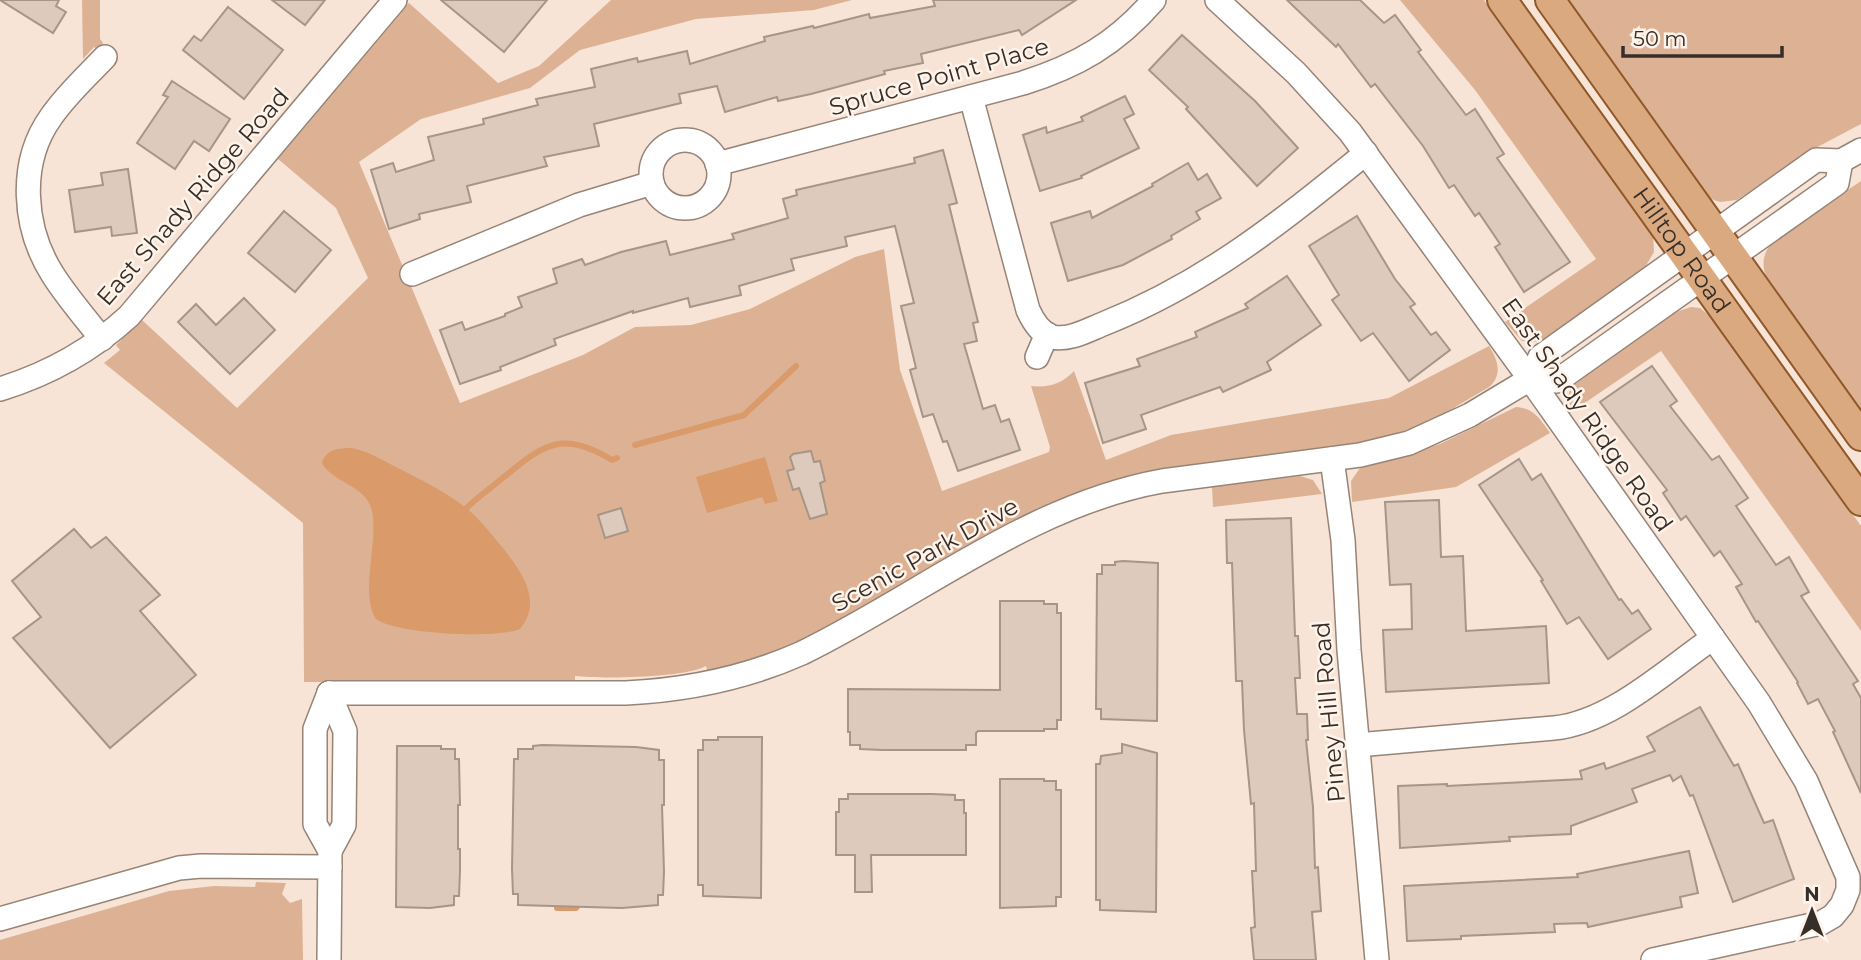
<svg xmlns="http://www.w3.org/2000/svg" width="1861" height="960" viewBox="0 0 1861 960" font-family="Montserrat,sans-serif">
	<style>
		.green { fill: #ddb294 }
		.water { fill: #db9a6a }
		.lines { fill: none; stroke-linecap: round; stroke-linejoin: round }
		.stream { stroke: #db9a6a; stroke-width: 6 }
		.building { fill: #ddcabc; stroke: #a79588; stroke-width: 2 }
		.minor-casing { stroke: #968477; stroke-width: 26 }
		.major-casing { stroke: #905829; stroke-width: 32 }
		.minor { stroke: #fff; stroke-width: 23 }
		.major { stroke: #daa97f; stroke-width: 28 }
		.labels { text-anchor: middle; stroke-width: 5; stroke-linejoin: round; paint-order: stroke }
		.street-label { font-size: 24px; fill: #362e29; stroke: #fff3ea }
	</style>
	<rect width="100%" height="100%" fill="#f8e4d6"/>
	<g class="green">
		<path d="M82,0H100V39L103,43L98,50L94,47L83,59Z"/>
		<path d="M611,0H852L814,10L696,19L580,50L530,88L421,119L359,162L460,403L583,355L635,327L691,325L750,309L855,257L884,249L900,370L942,491L1049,452L1050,447L1031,386C1048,388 1062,384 1074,371L1106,460L1171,435L1389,398L1489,346C1498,360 1503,375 1489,387L1430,422L1376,440L1158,470L1097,485L1044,506L809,637L769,654L708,673L706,666C685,678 601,679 575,676V682H304L303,523L104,363L120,350L116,345L142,320L237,408L368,278L336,208L278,159L409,3L498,83L539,66Z"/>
		<path d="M1400,0H1484L1653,235L1654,252L1644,269L1541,342L1522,341L1505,322L1596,259L1475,90Z"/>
		<path d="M1566,0H1861V124L1810,151L1737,200L1720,202L1711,199L1696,181Z"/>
		<path d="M1861,181V412L1772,287C1761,270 1760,257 1773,241Z"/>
		<path d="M1691,307L1700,308L1711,317L1861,526V631L1661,351L1570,413L1566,402L1572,384L1670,314Z"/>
		<path d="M1516,407C1534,408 1540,419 1550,433L1456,487L1352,502L1351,481L1360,468L1440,444Z"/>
		<path d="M1300,476L1313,480L1322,494L1213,507L1212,487Z"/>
		<path d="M256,882L286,883L282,894L290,903L302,899L303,960H0V940L169,891L214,886L255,887Z"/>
	</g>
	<g class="water">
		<path d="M352,448C368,451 382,460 396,467C425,482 456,496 478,519C487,528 495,539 503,548C522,572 543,601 520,629C496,639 395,634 376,619C358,592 382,533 370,505C362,485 331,481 322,463C326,449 339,448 352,448Z"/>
		<path d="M765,457L778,501L765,504L762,497L707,513L696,477Z"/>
	</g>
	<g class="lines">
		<g class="stream">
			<path d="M635,445L744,415L796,366"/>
			<path d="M461,514C472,501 487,491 499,481C541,447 559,428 612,460L617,458"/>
			<path d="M557,908H576L580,902"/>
		</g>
	</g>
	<g class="building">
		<path d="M0,0H59L56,6L66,12L53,33Z"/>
		<path d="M272,0H325L305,25Z"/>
		<path d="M441,0H547L504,52Z"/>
		<path d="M933,0H1076L1022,35L1019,30L921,54L923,63L884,71L885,74L811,94L778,101L777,97L725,112L717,86L679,94L681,103L594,124L599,146L544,157L547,166L467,186L471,202L419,214L420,219L389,229L371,170L393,163L396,172L434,160L428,137L484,124L483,119L538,105L536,99L595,87L591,69L637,58L638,62L687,51L690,64L765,41L764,37L813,26L814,28L869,14L870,18L935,6Z"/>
		<path d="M1287,0H1360L1384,23L1395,15L1421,50L1418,52L1466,115L1475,109L1504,154L1497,158L1570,262L1524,292L1495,247L1500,244L1479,213L1475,216L1454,185L1449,188L1423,146L1375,84L1371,87L1338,44L1336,47Z"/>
		<path d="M228,7L283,50L244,99L183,50L194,36L201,41Z"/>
		<path d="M1182,35L1255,101L1298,148L1257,186L1186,109L1188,107L1149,70Z"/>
		<path d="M172,81L230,119L209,151L194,141L175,169L137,143L168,97L163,95Z"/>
		<path d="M1125,96L1134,114L1124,119L1139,148L1081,176L1082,178L1040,191L1023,135L1046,127L1047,133L1083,121L1081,117Z"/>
		<path d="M943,150L957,203L949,205L978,322L973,323L977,341L964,344L983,409L995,405L1001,422L1009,419L1020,450L958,471L947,441L943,442L933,414L923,417L910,370L916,368L901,306L914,303L895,226L845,237L847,246L791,259L794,270L739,286L741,295L690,307L688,298L633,313V311L554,339L556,345L500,367L501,370L460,384L440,330L462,322L465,330L505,316V314L522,307L518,297L557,283L553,269L582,259L585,265L621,252L666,241L670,255L734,239L732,234L788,218L783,199L797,195L796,190L915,163L914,158Z"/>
		<path d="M1188,163L1198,180L1207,174L1221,198L1196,212L1200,219L1171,236L1172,239L1123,265L1068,281L1051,223L1090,211L1092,218L1153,186L1152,184Z"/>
		<path d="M128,169L137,233L112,236L111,227L75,232L69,190L103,185L101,173Z"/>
		<path d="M284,211L331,250L295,292L248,253Z"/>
		<path d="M1357,216L1395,279L1415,304L1410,307L1431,335L1436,332L1450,350L1409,381L1373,333L1361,341L1332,300L1339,295L1309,246Z"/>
		<path d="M1287,276L1321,325L1267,362L1271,370L1223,392L1220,387L1141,415L1146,429L1103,443L1085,383L1140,366L1137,359L1197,337L1195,332L1248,308L1245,304Z"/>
		<path d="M244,298L275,330L230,374L178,322L196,304L216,325Z"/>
		<path d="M1652,366L1677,401L1670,406L1712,460L1719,456L1748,498L1736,506L1776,565L1789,557L1809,592L1801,596L1858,681L1853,684L1861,698V793L1833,732L1835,731L1818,699L1808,704L1797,683L1798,682L1758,621L1756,622L1736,587L1742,584L1720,551L1714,556L1686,516L1681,520L1663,493L1667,490L1600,402Z"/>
		<path d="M811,451L814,462L820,461L825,481L820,483L827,514L810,519L799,488L793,490L787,471L794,469L790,457L793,454Z"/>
		<path d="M1519,459L1532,480L1541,474L1619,600L1621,599L1632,614L1638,610L1651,629L1608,659L1579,617L1567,624L1541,581L1543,580L1479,485Z"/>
		<path d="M1439,500L1441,557L1463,556L1466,631L1546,626L1549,683L1386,692L1383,630L1412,629L1411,584L1390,585L1385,502Z"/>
		<path d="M621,508L628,531L605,538L598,515Z"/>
		<path d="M1291,518L1295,636H1298L1300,678H1295L1297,714H1307L1308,740H1306L1313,807L1315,868L1318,867L1321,911L1312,912L1316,960H1254L1251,928L1255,927L1252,871H1256L1254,803L1251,804L1244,730L1242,681H1236L1232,563H1227L1226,520Z"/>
		<path d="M74,529L91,548L106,537L160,595L140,611L196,675L110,748L13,638L41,617L12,581Z"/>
		<path d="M1123,561L1158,563L1157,721L1101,719V709H1096L1097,574H1102V565H1115V562Z"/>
		<path d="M1000,601H1044V604H1057V613H1061V720H1057V729H1044V731H978L976,733V745H966V750H882L860,749V745H850V732H848V689L1000,690Z"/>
		<path d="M1700,707L1734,766L1738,764L1764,823L1773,820L1794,879L1733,902L1693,795L1690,796L1681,776L1673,781L1670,775L1632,789L1637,802L1571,826V834L1509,837L1510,841L1400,848L1398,786L1447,784V786L1582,779L1580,771L1604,763L1606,769L1655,751L1647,737Z"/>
		<path d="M718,737H762L761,898L703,896V885H698V750H703V740H718Z"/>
		<path d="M1122,744L1157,753L1156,912L1100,910V900H1096V764H1100L1101,756L1122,753Z"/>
		<path d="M542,745L636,747L659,750V760H664V805H662L664,872L663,895H658V905L622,908L518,905V894H513L512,869L514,759H518V749H533V746Z"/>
		<path d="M397,746H441V749H455V759H459L460,805H458V849H460V871L459,896H454V905L430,908L396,907Z"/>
		<path d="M1000,779H1044V781H1056V790H1061V897H1056V906L1000,908Z"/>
		<path d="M848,794H932L955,795V800H964V813H966V855H871L872,892H855V855H836V812H839V799H848Z"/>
		<path d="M1689,851L1698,893L1680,897L1682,907L1588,927L1587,923L1554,924L1555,932L1461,936V939L1407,941L1404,886L1578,877L1577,874Z"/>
	</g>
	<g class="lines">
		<defs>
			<g id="minor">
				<path d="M1217,0L1296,73L1350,132L1530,379L1759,703L1806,781L1848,877V890L1842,905L1833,916L1821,923L1653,960"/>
				<path d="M971,97L1028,310C1033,321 1040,333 1052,337C1069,341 1088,330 1103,324C1206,283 1281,222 1366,153"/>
				<circle cx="685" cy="174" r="34"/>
				<path d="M1841,161L1861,150"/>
				<path d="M717,164L1023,83C1077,66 1116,44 1154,0"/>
				<path d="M412,274L579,205L652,183"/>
				<path d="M102,339C85,318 67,297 53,275C23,228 18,163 51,117C66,95 87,76 105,57"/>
				<path d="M1037,357L1047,334"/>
				<path d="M1530,379L1557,381L1837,183L1841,161"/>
				<path d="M0,389C49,374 92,350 129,316L395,0"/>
				<path d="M1332,459L1343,540L1349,650L1377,960"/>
				<path d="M329,693H626C687,690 746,678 802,653C921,595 1029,505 1162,481L1360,455L1409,443L1470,415L1530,379L1540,357L1816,160L1841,161"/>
				<path d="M329,693L345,731L344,825L330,851"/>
				<path d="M1357,745L1554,728C1612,722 1666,670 1713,638"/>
				<path d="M0,919L179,868L201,866L330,867"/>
				<path d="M329,960L330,851L315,824V729L329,693"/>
			</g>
			<g id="major">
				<path id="s1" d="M1502,0L1861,501"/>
				<path d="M1550,0L1861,436"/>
			</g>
		</defs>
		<use href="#minor" class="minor-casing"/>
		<use href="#major" class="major-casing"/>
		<use href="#minor" class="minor"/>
		<use href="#major" class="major"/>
	</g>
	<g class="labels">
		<g class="street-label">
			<text transform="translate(939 77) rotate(-16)" y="8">Spruce Point Place</text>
			<text transform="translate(193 197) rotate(-49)" y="8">East Shady Ridge Road</text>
			<text dy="8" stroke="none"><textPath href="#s1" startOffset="308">Hilltop Road</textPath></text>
			<text transform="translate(1587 415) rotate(55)" y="8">East Shady Ridge Road</text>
			<text transform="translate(925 555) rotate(-29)" y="8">Scenic Park Drive</text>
			<text transform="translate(1329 712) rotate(-95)" y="8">Piney Hill Road</text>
		</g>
	</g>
	<g transform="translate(1812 911)" stroke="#fff3ea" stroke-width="5" paint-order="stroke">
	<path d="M0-5L12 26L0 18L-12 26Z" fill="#362e29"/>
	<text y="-10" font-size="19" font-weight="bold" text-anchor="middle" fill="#362e29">N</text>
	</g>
	<path d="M1623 46v10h159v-10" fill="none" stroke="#362e29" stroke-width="3.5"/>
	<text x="1633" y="46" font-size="21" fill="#362e29" stroke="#fff3ea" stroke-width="5" paint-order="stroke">50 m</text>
</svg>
